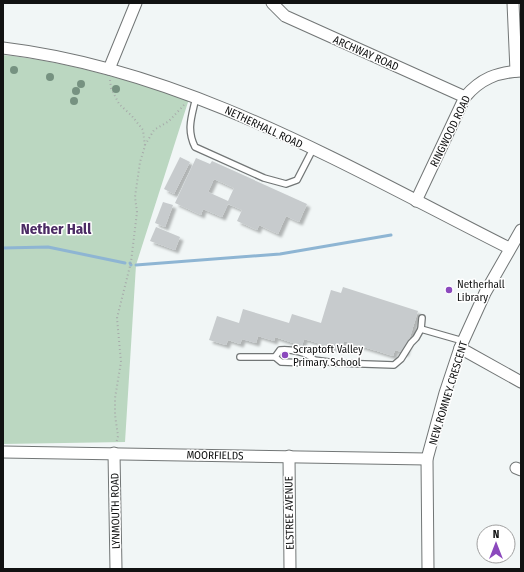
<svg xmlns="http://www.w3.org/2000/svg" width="524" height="572" viewBox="0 0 524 572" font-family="'Fira Sans Condensed',sans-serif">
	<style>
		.green { fill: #bbd7c1 }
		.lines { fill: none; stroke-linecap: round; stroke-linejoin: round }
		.stream { stroke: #8eb5d3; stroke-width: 3 }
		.building { fill: #c7cbcd; fill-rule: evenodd; filter: url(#shadow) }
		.lane-casing { stroke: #727676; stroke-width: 8 }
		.street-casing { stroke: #727676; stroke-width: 13 }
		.path { stroke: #a7aaaa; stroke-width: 2; stroke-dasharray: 1 3; stroke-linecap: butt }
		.lane { stroke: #fff; stroke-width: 5.5 }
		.street { stroke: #fff; stroke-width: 11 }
		.tree { fill: #769281 }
		.poi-dot { fill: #8b49bd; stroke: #fff; stroke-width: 1.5 }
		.labels { text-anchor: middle; stroke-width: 3; stroke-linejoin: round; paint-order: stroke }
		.street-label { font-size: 11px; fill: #111212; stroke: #fff }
		.poi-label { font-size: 11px; fill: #111212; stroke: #fff; text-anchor: start }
		.district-label { font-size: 15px; font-weight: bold; fill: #4b2b64; stroke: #fff }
	</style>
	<defs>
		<filter id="shadow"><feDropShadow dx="3.5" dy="3.5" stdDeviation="1" flood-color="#0004"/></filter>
	</defs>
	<rect width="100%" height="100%" fill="#f1f6f6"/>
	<path class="green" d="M3,55C67,61 128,81 189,99L136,265L125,442L3,444Z"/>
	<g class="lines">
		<g class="stream">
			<path d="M3,248L48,247L125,263"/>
			<path d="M130,263L131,265"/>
			<path d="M136,265L280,254L391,235"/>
		</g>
	</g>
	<g class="building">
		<path d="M180,157L190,162L174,194L164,189Z"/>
		<path d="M196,158L210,164L212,161L307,204L299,222L286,216L278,234L259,225L257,230L237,221L242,210L228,204L222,217L203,209L201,215L175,203ZM214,179L234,188L228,201L208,192Z"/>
		<path d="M163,202L173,205L165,227L155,223Z"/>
		<path d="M156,227L180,237L175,250L150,241Z"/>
		<path d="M343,287L418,311L405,353L395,350L393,356L344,341L341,350L304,339L302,346L275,337L274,341L258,336L256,343L242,339L240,344L228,340L226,345L209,340L217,316L239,323L243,309L289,323L292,314L321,323L331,290L341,293Z"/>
	</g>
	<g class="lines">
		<defs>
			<g id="lane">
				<path d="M196,97C192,116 186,129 195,147L264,178L286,184L297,180L313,149"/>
				<path d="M421,329L463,341"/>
				<path d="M240,357H275L281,362L309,363L314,360L336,363L394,365L401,359L411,343L416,338L421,329L422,318"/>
				<path d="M275,357L280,350C290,349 308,352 314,360"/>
			</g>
			<g id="street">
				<path d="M272,3L285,16L465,97"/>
				<path d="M513,3L516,71"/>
				<path d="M3,48C186,70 348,167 509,248"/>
				<path d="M109,69L136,3"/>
				<path d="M416,201L465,97C480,79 497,72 521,71"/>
				<path d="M460,348L521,382"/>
				<path d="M3,452L427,459"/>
				<path d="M114,453L116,569"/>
				<path d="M289,456L290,569"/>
				<path d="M516,468L521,470"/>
				<path d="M428,569L427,459L445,393L460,348L485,293L521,230"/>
			</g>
		</defs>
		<use href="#lane" class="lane-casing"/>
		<use href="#street" class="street-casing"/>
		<g class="path">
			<path d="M110,80L111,88L119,104L132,116L143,130L145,146L140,162L135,197L137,212L131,262L117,318L121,362L115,398V415L118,436L116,444"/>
			<path d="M145,145L154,130L169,121L184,105"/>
		</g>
		<use href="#lane" class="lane"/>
		<use href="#street" class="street"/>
	</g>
	<g class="tree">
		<circle cx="14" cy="70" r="4"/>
		<circle cx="50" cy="77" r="4"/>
		<circle cx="81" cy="84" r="4"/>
		<circle cx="116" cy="89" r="4"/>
		<circle cx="76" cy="91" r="4"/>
		<circle cx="74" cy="101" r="4"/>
	</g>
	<g class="poi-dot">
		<circle cx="449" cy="290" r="4"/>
		<circle cx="285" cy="355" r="4"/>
	</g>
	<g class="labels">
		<g class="street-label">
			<text transform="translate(366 53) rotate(24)" y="4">ARCHWAY ROAD</text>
			<text transform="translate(264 127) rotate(25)" y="4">NETHERHALL ROAD</text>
			<text transform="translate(450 131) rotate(-64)" y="4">RINGWOOD ROAD</text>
			<text transform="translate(448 393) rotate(-73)" y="4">NEW ROMNEY CRESCENT</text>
			<text transform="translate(215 455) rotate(1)" y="4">MOORFIELDS</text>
			<text transform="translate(115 511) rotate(-91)" y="4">LYNMOUTH ROAD</text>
			<text transform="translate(289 513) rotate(-91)" y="4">ELSTREE AVENUE</text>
		</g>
		<g class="poi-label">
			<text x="457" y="288">Netherhall<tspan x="457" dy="13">Library</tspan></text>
			<text x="293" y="353">Scraptoft Valley<tspan x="293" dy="13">Primary School</tspan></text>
		</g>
		<g class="district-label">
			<text x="56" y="234">Nether Hall</text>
		</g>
	</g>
	<rect width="524" height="572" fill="none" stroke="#111212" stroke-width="8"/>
	<g transform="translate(496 544)"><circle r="19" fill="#ffffff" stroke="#a0a0a0"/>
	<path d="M0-3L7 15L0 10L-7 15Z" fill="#8b49bd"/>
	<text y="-6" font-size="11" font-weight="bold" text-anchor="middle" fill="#111212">N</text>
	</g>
</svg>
